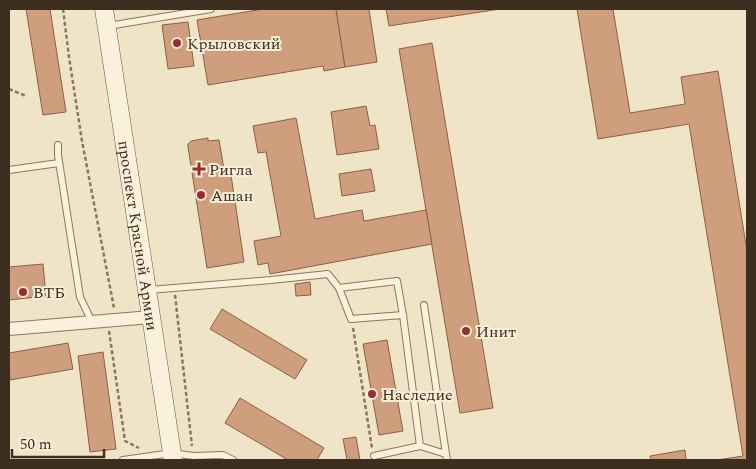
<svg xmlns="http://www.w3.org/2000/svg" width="756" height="469" viewBox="0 0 756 469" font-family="Spectral,serif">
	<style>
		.building { fill: #cf9f7d; stroke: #8d5f41 }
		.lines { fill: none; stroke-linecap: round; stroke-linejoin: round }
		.service-casing { stroke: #8d765c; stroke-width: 8 }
		.minor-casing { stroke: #8d765c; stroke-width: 14 }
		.secondary-casing { stroke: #6f573f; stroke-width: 19 }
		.path { stroke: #8d765c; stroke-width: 2.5; stroke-dasharray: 4 2.5; stroke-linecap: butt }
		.service { stroke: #faf1dc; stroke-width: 6 }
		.minor { stroke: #faf1dc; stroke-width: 12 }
		.secondary { stroke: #faf1dc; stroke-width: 18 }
		.poi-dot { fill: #9e2a2b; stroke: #f7eed8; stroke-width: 2 }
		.labels { text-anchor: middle; stroke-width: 4; stroke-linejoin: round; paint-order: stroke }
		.poi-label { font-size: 16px; fill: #3d2e20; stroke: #f7eed8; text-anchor: start }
		.street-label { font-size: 16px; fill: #3d2e20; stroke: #f7eed8 }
	</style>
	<rect width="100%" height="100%" fill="#f0e4c8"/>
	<g class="building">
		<path d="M26,9H50L66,112L43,115Z"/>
		<path d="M263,9H336L345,67L324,71L323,66L208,85L197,20Z"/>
		<path d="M336,9H369L377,62L345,67Z"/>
		<path d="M386,9H500L389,26Z"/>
		<path d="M577,9H613L630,113L685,104L681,77L718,71L747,251V460H717L743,456L689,124L598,139Z"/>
		<path d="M188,22L194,66L168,69L162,25Z"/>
		<path d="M432,43L493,408L460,413L399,49Z"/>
		<path d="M366,106L370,126L375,125L379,149L337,155L331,112Z"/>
		<path d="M296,118L315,219L362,210L364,221L426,210L432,244L270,274L268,263L258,265L254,241L281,236L266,152L258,153L253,126Z"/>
		<path d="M208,138V141L219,140L224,169L230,168L244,262L207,268L188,147V144L191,141Z"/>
		<path d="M371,169L375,191L342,196L339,174Z"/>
		<path d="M43,264L46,296L9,300V267Z"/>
		<path d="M310,282L311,295L296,296L295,284Z"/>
		<path d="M222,309L307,360L295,379L210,329Z"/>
		<path d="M387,340L403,431L379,435L363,344Z"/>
		<path d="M68,343L73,369L10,380L9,353Z"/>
		<path d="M103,352L116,449L90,452L78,356Z"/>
		<path d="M240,398L324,448L317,460H288L225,423Z"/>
		<path d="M356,437L360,460H347L343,439Z"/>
		<path d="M685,450L686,460H651L650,456Z"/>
	</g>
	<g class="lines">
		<defs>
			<g id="service">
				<path d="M108,26L211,9"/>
				<path d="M58,145V155L80,297L92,322"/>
				<path d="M9,170L59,163"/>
				<path d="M339,288L397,281L403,315"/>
				<path d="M149,290L271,280L328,274L339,288L351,319L403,315L420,446L446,454L447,460"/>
				<path d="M424,305L446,454"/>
				<path d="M374,456L420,446"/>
				<path d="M123,460L172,453L193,456L223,455L233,460"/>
			</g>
			<path id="minor" d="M9,329L151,317"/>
			<g id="secondary">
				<path id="s1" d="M104,9L173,460"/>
			</g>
		</defs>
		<use href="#service" class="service-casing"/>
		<use href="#minor" class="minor-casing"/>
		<use href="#secondary" class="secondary-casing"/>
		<g class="path">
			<path d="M63,9L69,57L82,141L114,308"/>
			<path d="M9,89L26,96"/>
			<path d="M175,295L192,446"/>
			<path d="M353,328L372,448"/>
			<path d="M109,331L125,441L139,448"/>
		</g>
		<use href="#service" class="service"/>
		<use href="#minor" class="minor"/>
		<use href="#secondary" class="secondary"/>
	</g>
	<g class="poi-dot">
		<circle cx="177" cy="43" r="5"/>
		<path d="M196.5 161.5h5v5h5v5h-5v5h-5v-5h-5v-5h5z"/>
		<circle cx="201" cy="195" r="5"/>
		<circle cx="23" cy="292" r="5"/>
		<circle cx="466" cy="331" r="5"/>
		<circle cx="372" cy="394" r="5"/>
	</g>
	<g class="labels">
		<g class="poi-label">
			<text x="187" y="49">Крыловский</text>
			<text x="209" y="175">Ригла</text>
			<text x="211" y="201">Ашан</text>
			<text x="33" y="298">ВТБ</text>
			<text x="476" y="337">Инит</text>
			<text x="382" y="400">Наследие</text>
		</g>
		<g class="street-label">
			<text dy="6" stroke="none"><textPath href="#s1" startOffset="229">проспект Красной Армии</textPath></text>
		</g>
	</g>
	<rect width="756" height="469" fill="none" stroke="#3d2e20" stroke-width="20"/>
	<path d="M12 449v8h92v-8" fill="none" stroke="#3d2e20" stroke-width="2.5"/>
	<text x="20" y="449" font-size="15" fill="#3d2e20" stroke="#f7eed8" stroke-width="4" paint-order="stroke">50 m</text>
</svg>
